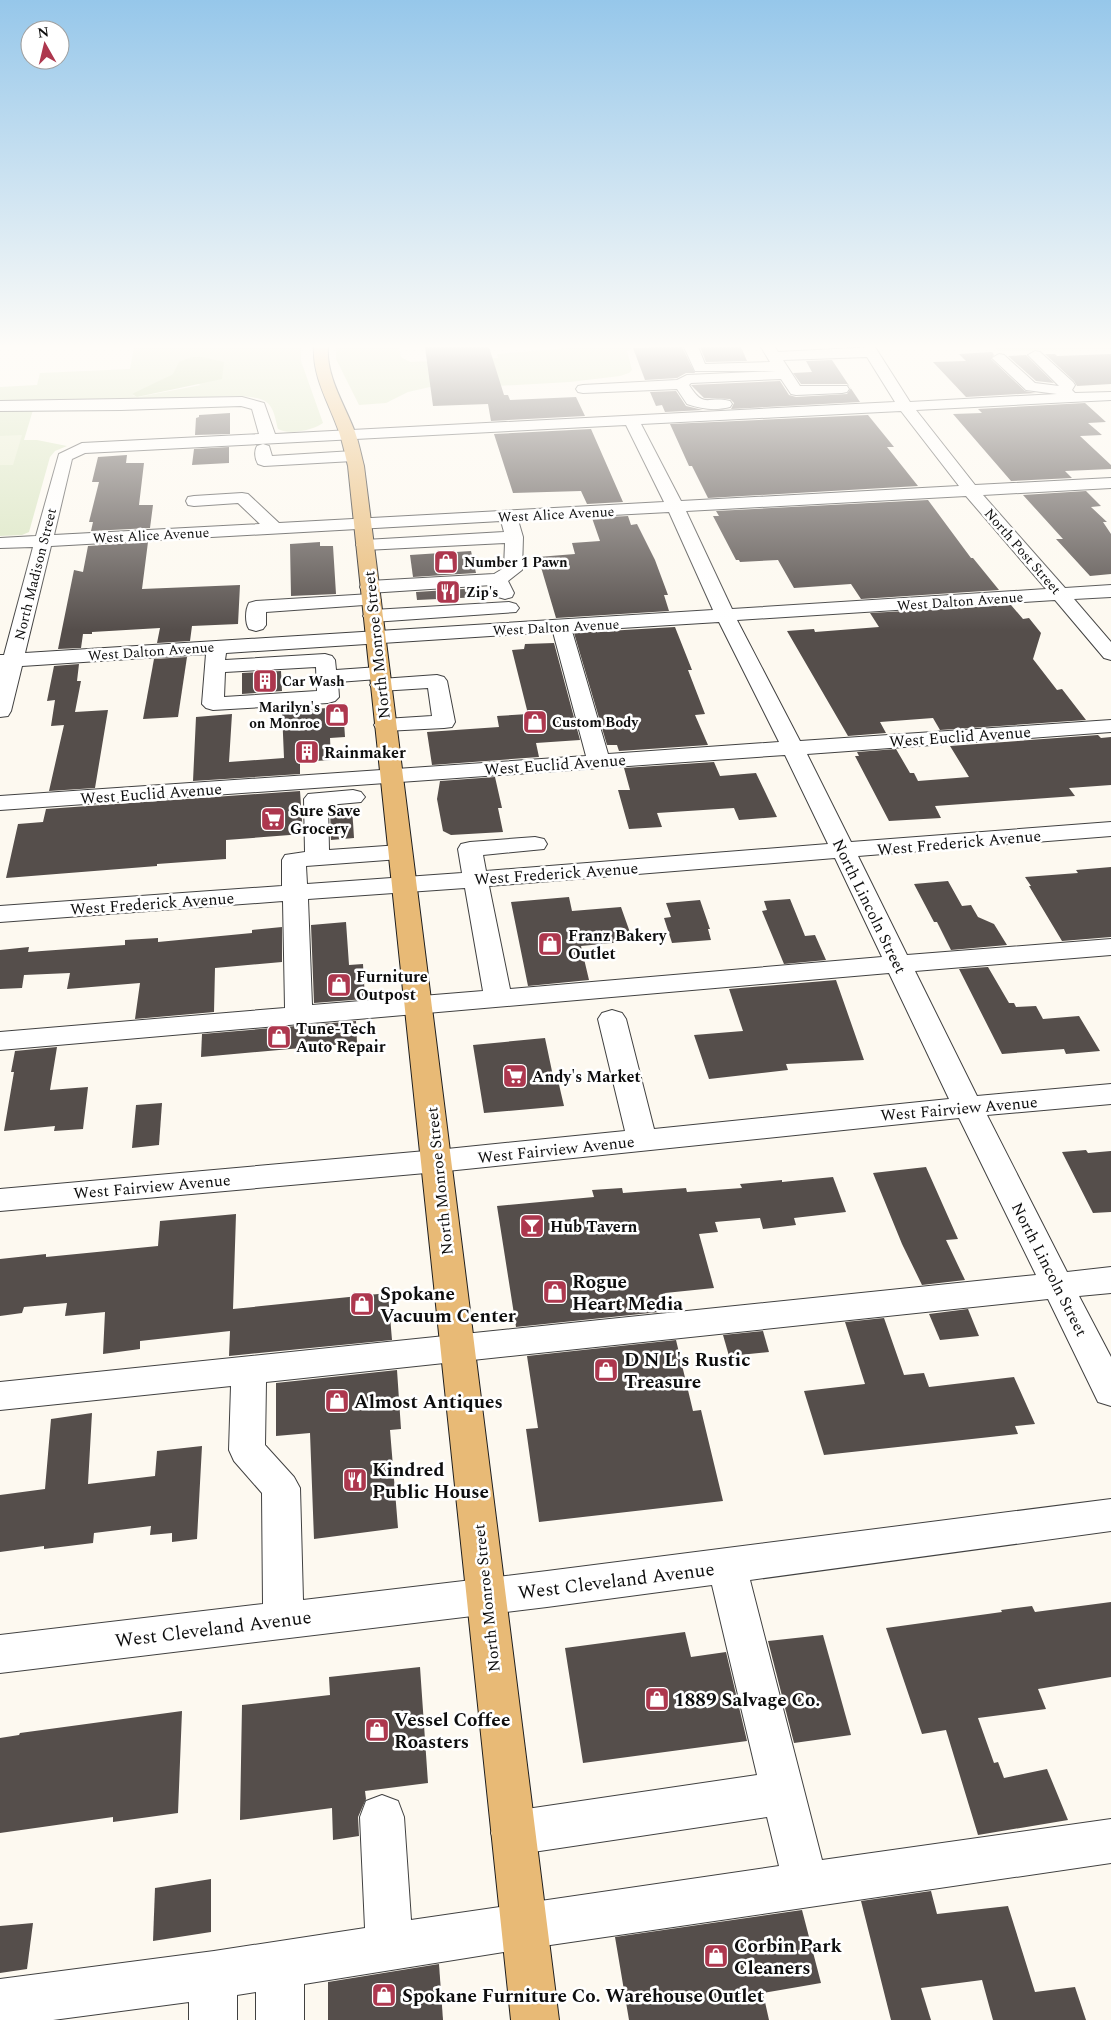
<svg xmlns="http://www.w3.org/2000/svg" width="1111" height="2020" viewBox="0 0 1111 2020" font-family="Spectral,serif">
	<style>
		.green { fill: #d7e4be; fill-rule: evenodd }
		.forest { fill: #bed29f }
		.pitch { fill: #e6ecce }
		.building { fill: #554e4b }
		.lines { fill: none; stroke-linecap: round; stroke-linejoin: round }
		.minor-casing { stroke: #414141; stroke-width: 2 }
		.major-casing { stroke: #1f1f1f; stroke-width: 2 }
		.minor { fill: #fff; fill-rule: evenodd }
		.major { fill: #e8ba76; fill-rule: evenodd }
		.labels { text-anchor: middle; stroke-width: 5; stroke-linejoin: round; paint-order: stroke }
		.far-street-label { font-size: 14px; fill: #0e0e0e; stroke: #fff }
		.far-poi-label { font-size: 14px; font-weight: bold; fill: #0e0e0e; stroke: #fff; text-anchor: start }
		.street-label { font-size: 16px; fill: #0e0e0e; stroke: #fff }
		.poi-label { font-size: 16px; font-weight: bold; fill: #0e0e0e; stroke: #fff; text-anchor: start }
		.near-poi-label { font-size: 19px; font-weight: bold; fill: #0e0e0e; stroke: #fff; text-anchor: start }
		.near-street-label { font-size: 19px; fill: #0e0e0e; stroke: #fff }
	</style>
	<rect width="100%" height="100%" fill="#fdf9f0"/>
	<g class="green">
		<path d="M134,347H301V361L323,423C315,429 291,436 278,429C275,418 274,405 263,400C241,391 190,400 164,401C110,402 55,402 0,403V387L37,385L40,373L130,369ZM173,374L201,385L138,397L132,395Z"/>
		<path d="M336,347H399L401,357L410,362L498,358L497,354L581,347H635L627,351L632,370L629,373L620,376L570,382L480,387H430L408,392L386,403L359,405L336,359Z"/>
		<path d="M994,347H1111V349L998,351Z"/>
		<path d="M0,409L33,410L24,440H37L67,446L55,451L50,457L29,532L22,535L0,536Z"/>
	</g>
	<path class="forest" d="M192,357H202L224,362L222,379L137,397L132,394L173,374L179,362Z"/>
	<path class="pitch" d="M22,435L13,465H0V436Z"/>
	<g class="building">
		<path d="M425,347H489L504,395H508L510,400L576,397L585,416L491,421L488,404L433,406Z"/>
		<path d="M655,347H682L695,373H686L677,378L645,380L633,348Z"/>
		<path d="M700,347H741L747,361L706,362Z"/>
		<path d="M992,352L994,355L991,359L1025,391L1036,393L966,397L933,362L966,361L959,354Z"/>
		<path d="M1045,354H1055L1057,356L1111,354V384L1077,386L1074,381Z"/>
		<path d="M1026,355L1054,383L1036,381L1008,356Z"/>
		<path d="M832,360L860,402L731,409L734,403L730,399L704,398L691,385L780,381L789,395L796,397L847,394L851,388L847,384H801L793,373L812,372L806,361Z"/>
		<path d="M676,391L686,406L703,410L665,412L662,405L656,406L650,392Z"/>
		<path d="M1085,403L1106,422L1088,423L1102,435L1080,436L1111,465V469L1065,471L1072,478L1011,481L953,414L982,413L978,409Z"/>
		<path d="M230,413V434L195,435L196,418L199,417V415Z"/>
		<path d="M868,415L894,447H887L918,486L708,498L692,466H689L670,424Z"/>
		<path d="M591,429L623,502L587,504L581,491L513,493L494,434Z"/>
		<path d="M229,447V463L192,465L194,449Z"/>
		<path d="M127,455L126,463H144L139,505H153L150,528L91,531L93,522H89L99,482H92L98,457Z"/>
		<path d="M1086,491L1101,506L1091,507L1107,522H1103L1111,534V574L1090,576L1056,539H1063L1023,495Z"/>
		<path d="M928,500L971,558H973L999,590L861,599L851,584L794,588L778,560L740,562L739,560H736L713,516H719L716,511Z"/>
		<path d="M628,516L631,525L637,524L655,560L668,595H664L669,611L556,618L538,557L575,554L572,543L600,541L592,518Z"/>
		<path d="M148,542L142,589L240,585L238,624L192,626L190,641L157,643L160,628L92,632V634H83L81,648L58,649L74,570L83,572L88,546Z"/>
		<path d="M320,542V546H333L336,594L291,596L290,544Z"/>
		<path d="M471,551L476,573L413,577L410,555Z"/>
		<path d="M479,588L481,597L417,600L416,592Z"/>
		<path d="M1011,605L1023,619L1029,618L1041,633L1033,659L1057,690L1062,689L1086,720L940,730L933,718L880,722L886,733L848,736L787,631L814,629L815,632L879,627L870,613Z"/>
		<path d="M675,627L692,670H688L705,714L695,715L708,745L619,751L617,745H607L574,633Z"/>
		<path d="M554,643L580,740L536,743L539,757L432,765L427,732L499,727L497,716L528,714L512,650L524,649L525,644Z"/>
		<path d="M187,657L178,717L143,719L154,659Z"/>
		<path d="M79,664L77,681H81L75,712L108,710L95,788L49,791L64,725L51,726L55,700L47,701L54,666Z"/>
		<path d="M281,671L282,691L242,694V673Z"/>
		<path d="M343,707L345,737L330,738L331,760L300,762V774L193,781L196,717L232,714L229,762L284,758L282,711Z"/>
		<path d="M1098,735L1101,738L1111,737V785L1069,788L1075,796L935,806L941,818L889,821L855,756H859L857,752L896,749L910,773H914L918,781L969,777L950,746Z"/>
		<path d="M714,762L720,776L756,773L777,817L739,820L734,808L657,813L662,827L629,829L618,790H630L624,768Z"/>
		<path d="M495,777L502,808H498L503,832L451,835L443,831L437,799L440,781Z"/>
		<path d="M300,791L303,834L226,840V859L157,864V866L6,878L18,824L43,822L46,809Z"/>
		<path d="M352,807L354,838L331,840L330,809Z"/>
		<path d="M1111,867V937L1062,941L1029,886H1031L1025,877L1078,873L1076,870Z"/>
		<path d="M948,881L962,906L971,905L978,917L994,924L1007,945L951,950L937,922H934L914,884Z"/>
		<path d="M569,897L572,911L621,907L633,941L581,946L589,980L528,986L511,902Z"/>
		<path d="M790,899L805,936L815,935L826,960L784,964L762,911L767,910L764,901Z"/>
		<path d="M700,900L710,929H708L711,940L672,943L664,918L671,917L666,903Z"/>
		<path d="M346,922L349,965L363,964L365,999L314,1003L311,925Z"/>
		<path d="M282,927V962L215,968L214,1012L135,1019L140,983L67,989L70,973L24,975L22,988L0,989V950L29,947L28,952L125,945V940L158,938V942L252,933V930Z"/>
		<path d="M988,967L1009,1003H1014L1016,1007L1036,1006L1043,1019L1079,1016L1100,1051L1066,1054L1064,1049L1002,1054L959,969Z"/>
		<path d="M836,980L864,1060L786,1064L788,1070L709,1079L694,1035L743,1031L729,989Z"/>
		<path d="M356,1021L357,1043L201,1057L202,1034Z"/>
		<path d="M545,1038L553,1076H557L564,1106L484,1113L473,1045Z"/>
		<path d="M57,1047L50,1090L88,1087L83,1129L54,1131L55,1126L4,1131L14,1072H11L15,1051Z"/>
		<path d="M162,1103L159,1145L132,1148L136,1105Z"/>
		<path d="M1086,1150L1088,1153L1111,1151V1212L1093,1213L1062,1152Z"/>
		<path d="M926,1167L958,1239L946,1240L965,1280L922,1285L902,1244L873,1173Z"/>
		<path d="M833,1177L846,1212L794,1218L796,1225L763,1229L760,1218L715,1222L718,1232L699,1234L714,1288L665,1293L669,1311L516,1327L497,1206L594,1197L592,1190L622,1188L623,1193L686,1188L687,1192L742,1188L740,1184L782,1180V1182Z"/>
		<path d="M236,1214L233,1309L388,1293L392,1340L229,1356L230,1331L140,1341V1349L103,1354L105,1312L65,1316L67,1303L24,1307L22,1313L0,1316V1259L46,1254V1257L158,1246L160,1221Z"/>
		<path d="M968,1309L979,1336L940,1340L929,1314Z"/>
		<path d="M884,1318L904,1375L924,1373L929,1387L1014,1377L1035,1424L1015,1426L1018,1434L824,1455L804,1391L865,1384L845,1322Z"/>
		<path d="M763,1331L769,1352L729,1356L723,1335Z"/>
		<path d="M676,1340L693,1411L701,1410L723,1501L539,1522L526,1429L538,1428L527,1356Z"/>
		<path d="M397,1370L401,1429L390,1430L398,1528L314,1539L310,1433L276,1436V1383Z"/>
		<path d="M92,1413L88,1484L155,1476L157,1451L202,1446L197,1539L172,1542V1533L150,1535L151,1526L94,1533L93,1543L44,1549V1546L0,1552V1495L45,1489L51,1419Z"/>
		<path d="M1111,1602V1677L1038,1689L1046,1709L978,1718L994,1763L998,1762L1004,1778L1047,1769L1068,1820L978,1835L946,1730L922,1734L886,1628L1002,1612L1001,1610L1032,1606L1035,1612Z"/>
		<path d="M685,1632L691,1657L726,1652L747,1741L583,1763L565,1648Z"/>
		<path d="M823,1635L851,1735L794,1743L768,1641Z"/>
		<path d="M420,1667L428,1783L365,1791L366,1799L358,1817L359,1836L333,1840L332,1808L240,1820L242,1705L330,1695L329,1677Z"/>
		<path d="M182,1711L178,1813L113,1822V1817L0,1833V1738L19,1735L20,1733Z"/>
		<path d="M211,1879V1932L153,1941L155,1888Z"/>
		<path d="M931,1891L937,1914L1008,1906L1035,1992L1075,1987L1086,2020H993L982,1980L921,1988L931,2020H891L861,1901Z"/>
		<path d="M802,1910L821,1983L763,1993L769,2020H629L615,1937Z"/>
		<path d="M33,1923L27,1969L0,1973V1926Z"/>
		<path d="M439,1964L443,2020H328V1982Z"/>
	</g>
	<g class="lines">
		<defs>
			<g id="minor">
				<path d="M684,347H698L705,364L770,362L761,347H775L778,352L875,347L910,402L1057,394L1026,390L992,358L999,354L1004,355L1035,383L1059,386L1028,355L1035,351L1040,352L1073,382L1075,385L1072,390L1075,393L1111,392V400L916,410L975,485L1111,478V488L983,495L1065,588L1111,585V597L1074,599L1111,642V660L1104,658L1055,600L737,620L800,741L1111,720V732L807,754L851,842L1111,822V836L858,856L907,955L1111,939V955L915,971L977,1096L1111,1084V1104L987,1115L1067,1272L1111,1267V1293L1079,1296L1111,1357V1406L1098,1402L1048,1299L266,1382L265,1445L294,1477L300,1488L303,1600L547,1571L1111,1499V1531L750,1580L822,1860L1111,1819V1863L523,1949L304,1984V2020H256V1992L237,1995V2020H189V2002L53,2020H0V1979L214,1951L365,1928L360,1817L366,1801L382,1795L398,1801L404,1817L411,1920L779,1866L767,1817L513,1855L497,1849L491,1833L497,1817L513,1811L757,1775L712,1585L547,1607L0,1673V1635L263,1604L262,1493L234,1461L229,1450L231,1386L0,1410V1382L1036,1275L959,1118L437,1172L0,1211V1189L437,1150L625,1131L598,1019L602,1013L612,1010L622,1013L626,1019L654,1129L949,1099L889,973L0,1050V1032L285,1008L283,901L0,922V906L282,886V860L285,855L305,852L304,799L308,794L353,790L361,792L365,797L361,802L328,805L329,850L400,845L409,847L412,852L409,857L400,859L306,866L307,884L462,873L458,849L461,844L470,842L535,837L544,839L547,844L544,849L483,855L486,871L828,844L785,755L0,810V796L586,756L553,632L226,653L225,660L325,654L332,656L335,660L336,670L379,667L386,669L389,673L386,677L381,679L437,675L444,677L447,681L455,722L452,727L444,728L385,731L377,730L374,725L377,720L385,719L432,716L428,688L380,691L373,689L370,685L373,681L378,679L338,682L339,697L335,701L328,703L213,710L206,708L202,704L206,654L22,666L11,711L8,716L0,717V655H4L33,547L0,548V538L36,536L59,454L82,443L259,434L252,409L241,406L121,410L0,411V401L242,397L264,403L275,434L895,402L867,357L783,360L800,386H847L849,389L847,392L842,393L796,395L791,394L781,379L691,383L689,385C705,410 707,395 730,401L732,404L730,407C715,411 702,409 687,404L677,389L583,393L578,392L576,389L578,386L583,385L677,380L687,375L776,371H695ZM901,411L959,486L681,501L641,424ZM626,425L664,502L279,523L248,494L242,493L194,496L188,497L186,501L188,505L194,506L238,503L260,524L54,535L72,459L85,453ZM966,496L1046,589L732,609L686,511ZM669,512L713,610L25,653L51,546L501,521L504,532L365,540L359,541L356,545L359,549L365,550L505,543L504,568L494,574L369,581L362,583L360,587L362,591L369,593L492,585L498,597L505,599L512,597L514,593L508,581L522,570L523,537L518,520ZM719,622L779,742L608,754L572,631ZM316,667L317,691L224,697L225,672ZM835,858L882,957L510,989L489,886ZM465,888L483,991L312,1005L308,899Z"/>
				<path d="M263,444L269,446L272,456L353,451L359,453L361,456L359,459L353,461L264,466L258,464C255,459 254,451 257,446Z"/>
				<path d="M371,594L378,596L381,600L378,604L266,612V625L263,629L256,631L249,629C245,623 245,610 249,603L256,601Z"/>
				<path d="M509,602L516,604L519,608L516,612L373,622L366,620L363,616L366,612L373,610Z"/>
			</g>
			<path id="major" d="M314,347H328C326,377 345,405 355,432C359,443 361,455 364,466L559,2020H511L348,466C345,455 343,443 339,432C330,405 312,377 314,347Z"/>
		</defs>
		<use href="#minor" class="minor-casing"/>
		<use href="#major" class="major-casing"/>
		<use href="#minor" class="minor"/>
		<use href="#major" class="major"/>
	</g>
	<linearGradient id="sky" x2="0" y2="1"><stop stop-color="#96c7ea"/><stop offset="0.55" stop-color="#fefcf8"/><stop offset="1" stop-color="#fefcf8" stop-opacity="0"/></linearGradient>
	<rect width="1111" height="630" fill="url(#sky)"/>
	<defs>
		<symbol id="shop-square" viewBox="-11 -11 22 22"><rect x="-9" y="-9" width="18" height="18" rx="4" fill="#ad374e" stroke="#fff"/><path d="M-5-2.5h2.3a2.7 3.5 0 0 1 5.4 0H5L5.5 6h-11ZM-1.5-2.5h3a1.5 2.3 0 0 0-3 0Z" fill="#fff"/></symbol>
		<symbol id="restaurant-square" viewBox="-11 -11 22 22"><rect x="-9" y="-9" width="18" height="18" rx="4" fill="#ad374e" stroke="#fff"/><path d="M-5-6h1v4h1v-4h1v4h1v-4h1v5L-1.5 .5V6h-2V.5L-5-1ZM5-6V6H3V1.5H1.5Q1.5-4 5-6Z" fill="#fff"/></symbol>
		<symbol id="building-square" viewBox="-11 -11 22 22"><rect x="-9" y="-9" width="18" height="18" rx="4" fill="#ad374e" stroke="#fff"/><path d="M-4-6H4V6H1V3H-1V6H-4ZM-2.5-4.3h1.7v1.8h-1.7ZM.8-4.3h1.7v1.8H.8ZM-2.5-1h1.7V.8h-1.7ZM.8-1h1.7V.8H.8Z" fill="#fff"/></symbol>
		<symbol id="supermarket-square" viewBox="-11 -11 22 22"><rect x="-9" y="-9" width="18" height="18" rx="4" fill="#ad374e" stroke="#fff"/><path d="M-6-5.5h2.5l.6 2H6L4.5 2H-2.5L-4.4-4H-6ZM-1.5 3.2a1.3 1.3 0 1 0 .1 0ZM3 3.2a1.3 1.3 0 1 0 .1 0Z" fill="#fff"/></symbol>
		<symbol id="bar-square" viewBox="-11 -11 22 22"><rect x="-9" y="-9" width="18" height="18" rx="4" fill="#ad374e" stroke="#fff"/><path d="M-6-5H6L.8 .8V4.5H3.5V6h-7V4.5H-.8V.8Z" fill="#fff"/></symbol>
	</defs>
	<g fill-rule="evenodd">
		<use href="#shop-square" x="432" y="548" width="28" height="28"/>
		<use href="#restaurant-square" x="434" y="578" width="28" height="28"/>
		<use href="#building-square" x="251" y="667" width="28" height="28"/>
		<use href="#shop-square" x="323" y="701" width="28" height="28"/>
		<use href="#shop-square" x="521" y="708" width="28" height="28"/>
		<use href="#building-square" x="293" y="738" width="28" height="28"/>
		<use href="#supermarket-square" x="259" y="805" width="28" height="28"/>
		<use href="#shop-square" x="536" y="930" width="28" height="28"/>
		<use href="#shop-square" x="325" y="971" width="28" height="28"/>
		<use href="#shop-square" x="265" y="1023" width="28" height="28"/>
		<use href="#supermarket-square" x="501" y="1062" width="28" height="28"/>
		<use href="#bar-square" x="518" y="1212" width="28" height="28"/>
		<use href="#shop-square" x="541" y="1278" width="28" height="28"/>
		<use href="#shop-square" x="348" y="1290" width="28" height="28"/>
		<use href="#shop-square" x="592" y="1356" width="28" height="28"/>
		<use href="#shop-square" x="323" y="1387" width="28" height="28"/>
		<use href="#restaurant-square" x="341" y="1466" width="28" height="28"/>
		<use href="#shop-square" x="643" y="1685" width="28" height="28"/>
		<use href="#shop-square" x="363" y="1716" width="28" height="28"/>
		<use href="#shop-square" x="702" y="1942" width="28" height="28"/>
		<use href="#shop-square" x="370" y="1981" width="28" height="28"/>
	</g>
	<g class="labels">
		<g class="far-street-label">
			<text transform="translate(556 514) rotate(-3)" y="5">West Alice Avenue</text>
			<text transform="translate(151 535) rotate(-3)" y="5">West Alice Avenue</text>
			<text transform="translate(1023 551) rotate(49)" y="5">North Post Street</text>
			<text transform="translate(35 574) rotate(-76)" y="5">North Madison Street</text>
			<text transform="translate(960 601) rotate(-4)" y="5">West Dalton Avenue</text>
			<text transform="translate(556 627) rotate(-3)" y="5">West Dalton Avenue</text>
			<text transform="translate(151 651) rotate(-4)" y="5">West Dalton Avenue</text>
		</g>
		<g class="far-poi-label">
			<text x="464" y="567">Number 1 Pawn</text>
			<text x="466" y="597">Zip's</text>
			<text x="282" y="686">Car Wash</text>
			<text x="320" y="712" text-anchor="end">Marilyn's<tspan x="320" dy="16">on Monroe</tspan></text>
			<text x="552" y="727">Custom Body</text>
		</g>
		<g class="street-label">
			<text transform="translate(376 645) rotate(-96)" y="6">North Monroe Street</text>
			<text transform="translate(960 736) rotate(-4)" y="6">West Euclid Avenue</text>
			<text transform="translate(555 764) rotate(-4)" y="6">West Euclid Avenue</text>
			<text transform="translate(151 793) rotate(-4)" y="6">West Euclid Avenue</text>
			<text transform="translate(959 842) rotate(-5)" y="6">West Frederick Avenue</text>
			<text transform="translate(556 873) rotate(-4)" y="6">West Frederick Avenue</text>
			<text transform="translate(152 903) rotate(-4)" y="6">West Frederick Avenue</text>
			<text transform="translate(870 906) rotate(64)" y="6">North Lincoln Street</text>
			<text transform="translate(959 1108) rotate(-5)" y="6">West Fairview Avenue</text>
			<text transform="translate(556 1149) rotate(-6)" y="6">West Fairview Avenue</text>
			<text transform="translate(439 1181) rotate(-96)" y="6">North Monroe Street</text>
			<text transform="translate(152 1186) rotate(-5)" y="6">West Fairview Avenue</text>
			<text transform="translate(1050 1269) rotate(63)" y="6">North Lincoln Street</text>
			<text transform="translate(486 1598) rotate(-96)" y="6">North Monroe Street</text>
		</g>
		<g class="poi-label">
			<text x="324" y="758">Rainmaker</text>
			<text x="290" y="816">Sure Save<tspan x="290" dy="18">Grocery</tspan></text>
			<text x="568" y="941">Franz Bakery<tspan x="568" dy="18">Outlet</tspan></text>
			<text x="356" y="982">Furniture<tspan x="356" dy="18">Outpost</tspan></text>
			<text x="296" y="1034">Tune-Tech<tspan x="296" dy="18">Auto Repair</tspan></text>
			<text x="532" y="1082">Andy's Market</text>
			<text x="550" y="1232">Hub Tavern</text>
		</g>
		<g class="near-poi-label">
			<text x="572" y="1288">Rogue<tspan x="572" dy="22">Heart Media</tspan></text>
			<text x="380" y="1300">Spokane<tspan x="380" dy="22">Vacuum Center</tspan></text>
			<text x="624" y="1366">D N L's Rustic<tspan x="624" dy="22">Treasure</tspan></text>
			<text x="354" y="1408">Almost Antiques</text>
			<text x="372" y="1476">Kindred<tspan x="372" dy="22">Public House</tspan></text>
			<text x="674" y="1706">1889 Salvage Co.</text>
			<text x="394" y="1726">Vessel Coffee<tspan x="394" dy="22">Roasters</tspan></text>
			<text x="734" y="1952">Corbin Park<tspan x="734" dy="22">Cleaners</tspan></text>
			<text x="402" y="2002">Spokane Furniture Co. Warehouse Outlet</text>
		</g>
		<g class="near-street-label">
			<text transform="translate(616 1580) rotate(-7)" y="7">West Cleveland Avenue</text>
			<text transform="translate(213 1628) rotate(-7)" y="7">West Cleveland Avenue</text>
		</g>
	</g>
	<g transform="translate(45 45) rotate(352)"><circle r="24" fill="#ffffff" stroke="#9f9f9f"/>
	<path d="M0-4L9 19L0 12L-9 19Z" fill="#ad374e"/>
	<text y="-8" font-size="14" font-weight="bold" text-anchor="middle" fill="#0e0e0e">N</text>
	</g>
</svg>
